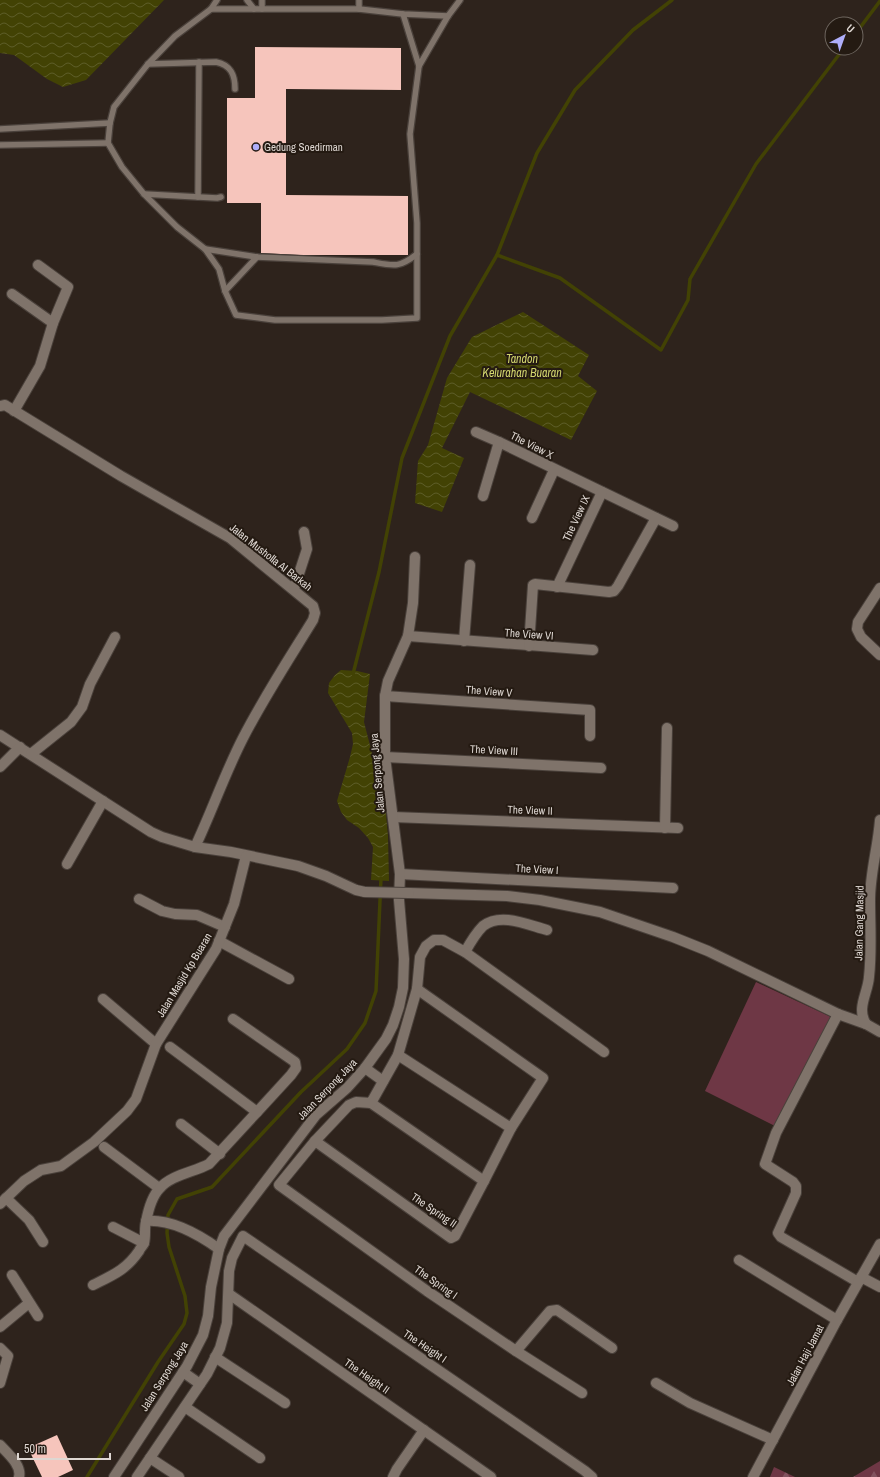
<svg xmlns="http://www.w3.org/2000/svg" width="880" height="1477" viewBox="0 0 880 1477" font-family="'Archivo Narrow',sans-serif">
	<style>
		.forest { fill: url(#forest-firs) }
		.pitch { fill: #6e3745 }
		.water { fill: url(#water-waves) }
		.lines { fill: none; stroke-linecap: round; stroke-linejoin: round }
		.stream { stroke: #424204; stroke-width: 3.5 }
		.building { fill: #f6c5bc }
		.lane-casing { stroke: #4a413b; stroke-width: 8 }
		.street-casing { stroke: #4a413b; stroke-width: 12 }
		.lane { stroke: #7f736a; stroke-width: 5.5 }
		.street { stroke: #7f736a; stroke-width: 10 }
		.street-bridge-casing { stroke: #4a413b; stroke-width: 12; stroke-linecap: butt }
		.street-bridge { stroke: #7f736a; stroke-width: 10 }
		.poi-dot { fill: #afaefa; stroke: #241a12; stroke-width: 1.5 }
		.labels { text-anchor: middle; stroke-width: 4; stroke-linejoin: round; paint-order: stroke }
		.poi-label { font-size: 11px; fill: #ded7d2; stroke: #241a12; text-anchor: start }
		.street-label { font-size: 11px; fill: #ded7d2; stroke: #241a12 }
		.water-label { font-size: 12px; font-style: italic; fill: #d2d56e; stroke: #241a12 }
	</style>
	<defs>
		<pattern id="forest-firs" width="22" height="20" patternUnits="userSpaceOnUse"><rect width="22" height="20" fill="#6e3745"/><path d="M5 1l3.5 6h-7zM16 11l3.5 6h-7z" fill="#82535f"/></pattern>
		<pattern id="water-waves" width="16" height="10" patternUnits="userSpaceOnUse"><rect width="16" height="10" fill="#424204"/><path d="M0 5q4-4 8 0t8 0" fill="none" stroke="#5d5d28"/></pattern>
	</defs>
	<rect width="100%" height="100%" fill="#2e231c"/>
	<g class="forest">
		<path d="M880,1461V1477H853Z"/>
		<path d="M774,1467L795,1477H770Z"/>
	</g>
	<path class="pitch" d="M756,982L831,1017L775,1126L705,1091Z"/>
	<g class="water">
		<path d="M0,0H164L86,80L63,87L47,79L14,55L0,53Z"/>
		<path d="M523,312L589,355L578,376L597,391L571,440L470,392L442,448L464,458L442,512L415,503L418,461L428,445L447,378L472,337Z"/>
		<path d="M341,670L357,671L370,674L364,722L385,804L388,836L389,881L371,880L373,847L368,838L359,828L347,820L341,812L337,801L350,757L353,744L352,733L328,693L329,683L335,675Z"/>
	</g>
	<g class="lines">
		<g class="stream">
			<path d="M856,33L880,1"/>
			<path d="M497,255L560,278L661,350L688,300L690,279L756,164L844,48"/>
			<path d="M353,674L379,572L402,458L450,336L497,255L537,153L575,90L633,30L672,0"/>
			<path d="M87,1477L158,1362L184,1324L187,1313L185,1296L169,1247L167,1233L168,1215L177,1199L212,1187L301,1092L347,1049L365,1023L376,991L381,878"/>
		</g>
	</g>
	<g class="building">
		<path d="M255,47L401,48V90L286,89V195L408,196V255H300L261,253V203H227V98H255Z"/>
		<path d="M57,1435L73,1470L58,1477H42L28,1448Z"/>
	</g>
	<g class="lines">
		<defs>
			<g id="lane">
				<path d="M217,0L211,9L175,36L148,64L114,107L110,123L108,143L122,167L144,194L177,227L205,249L219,269L225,291L236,315L275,320H382L417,318V223L410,134L419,66"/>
				<path d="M247,0L254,9"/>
				<path d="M262,0V9"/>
				<path d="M359,0V9"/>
				<path d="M211,9H359L403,14L448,16"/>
				<path d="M403,14L419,66L448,16L460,0"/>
				<path d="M148,64L216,62C231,65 235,75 235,89"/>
				<path d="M0,129L110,123"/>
				<path d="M0,145L108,143"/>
				<path d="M144,194L217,198L221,197"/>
				<path d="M198,197L199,62"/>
				<path d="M205,249L257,257L373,262C394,266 399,268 417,254"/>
				<path d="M225,291L257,257"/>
			</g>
			<g id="street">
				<path d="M12,294L53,323"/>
				<path d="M0,406L5,405L121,476L230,538L313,606L315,613L313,620C289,659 264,697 243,738C225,773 212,811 195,847"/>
				<path d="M14,411L40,366L53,323L68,287L38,265"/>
				<path d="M476,432L499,442L673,526"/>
				<path d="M483,496L499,442"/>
				<path d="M532,518L554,470"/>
				<path d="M557,587L602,492"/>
				<path d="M880,588L858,622L857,629L861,637L880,655"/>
				<path d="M294,589L307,549L304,532"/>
				<path d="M408,636L593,650"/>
				<path d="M464,641L470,565"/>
				<path d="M529,646L533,585L535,584L609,592L614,591L618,586L656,518"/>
				<path d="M385,696L590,710V736"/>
				<path d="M0,735L151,832L162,837L195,847L231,852L298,866L326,876L356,890L365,892"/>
				<path d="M31,754L71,722L82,707L90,684L115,637"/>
				<path d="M385,757L601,768"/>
				<path d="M0,767L20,747"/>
				<path d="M393,817L678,828"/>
				<path d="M665,828L667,728"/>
				<path d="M67,864L103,801"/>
				<path d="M400,874L673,888"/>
				<path d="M409,893L507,896L540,900L600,912L673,937L708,951L838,1014L866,1024L880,1032"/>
				<path d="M139,899L162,911L175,914L197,915L225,927"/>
				<path d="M219,941L289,979"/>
				<path d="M465,952C470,943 476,933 483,926C501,912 528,925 547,930"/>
				<path d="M417,989L543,1078L511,1128"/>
				<path d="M103,999L156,1044"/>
				<path d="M838,1014L776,1133L765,1164L793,1182L796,1186V1193L778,1233L781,1237L858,1282"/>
				<path d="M866,1024C856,1008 868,993 869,977C872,951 870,925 870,900C870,873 878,847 880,820"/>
				<path d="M170,1047L257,1112L291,1075L296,1068L295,1062L233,1019"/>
				<path d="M398,1055L511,1128L484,1181"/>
				<path d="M365,1068L383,1081"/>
				<path d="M181,1124L220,1154"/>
				<path d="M315,1141L451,1238L455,1236L484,1181L371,1103"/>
				<path d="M104,1147L159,1188"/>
				<path d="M6,1198L29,1220L43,1242"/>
				<path d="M0,1204L24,1181L41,1170L61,1166L94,1142L127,1111L136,1099L156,1044L216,949L234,904L246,856"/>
				<path d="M146,1221C172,1219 198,1234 219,1249"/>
				<path d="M113,1227L144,1243"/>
				<path d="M739,1260L837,1320"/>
				<path d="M12,1275L38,1316"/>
				<path d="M861,1277L880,1287"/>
				<path d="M93,1285C113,1275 126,1270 139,1251C140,1248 143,1246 144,1243C146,1236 144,1228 146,1222C148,1211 152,1196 160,1188C171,1175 194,1172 209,1164L257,1112"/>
				<path d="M229,1294L491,1477"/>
				<path d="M0,1327L29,1303"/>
				<path d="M0,1348L8,1356L0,1383"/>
				<path d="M516,1351L550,1311L557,1310L612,1348"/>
				<path d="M215,1357L285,1403"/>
				<path d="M183,1372L200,1384"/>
				<path d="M656,1383L690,1403L773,1440"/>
				<path d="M582,1393L516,1351L427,1291L279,1185L315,1141L349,1105L356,1102L371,1103L398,1055L417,989L420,957L426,946L434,940H443L465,952L604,1052"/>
				<path d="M185,1407L260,1458"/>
				<path d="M0,1445C7,1453 22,1465 19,1477"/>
				<path d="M150,1458L179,1477"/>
				<path d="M114,1477L187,1366L203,1335L208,1316L211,1287L219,1249L224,1236L316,1115L347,1088L365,1068L386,1039L393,1025L399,1007L403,988L404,959L399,900L400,874L385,757V696L388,681L408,636L413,603L415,557"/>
				<path d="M137,1477L207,1374L220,1348L227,1323L229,1271L232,1258L243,1236L585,1471L592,1477"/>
				<path d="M393,1477L397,1469L424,1430"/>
				<path d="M753,1477L837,1320L880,1244"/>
			</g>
		</defs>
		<use href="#lane" class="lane-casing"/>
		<use href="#street" class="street-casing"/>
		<use href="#lane" class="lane"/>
		<use href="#street" class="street"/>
		<defs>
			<path id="street-bridge" d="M365,892L409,893"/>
		</defs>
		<use href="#street-bridge" class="street-bridge-casing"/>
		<use href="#street-bridge" class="street-bridge"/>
	</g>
	<circle class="poi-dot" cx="256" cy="147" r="4"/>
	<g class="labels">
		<g class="poi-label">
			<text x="264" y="151">Gedung Soedirman</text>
		</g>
		<g class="street-label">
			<text transform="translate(532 445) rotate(27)" y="4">The View X</text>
			<text transform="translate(576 518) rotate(-65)" y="4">The View IX</text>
			<text transform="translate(271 557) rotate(38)" y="4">Jalan Musholla Al Barkah</text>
			<text transform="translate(529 634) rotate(4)" y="4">The View VI</text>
			<text transform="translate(489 691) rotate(4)" y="4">The View V</text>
			<text transform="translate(494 750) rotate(3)" y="4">The View III</text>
			<text transform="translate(377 773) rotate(-95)" y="4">Jalan Serpong Jaya</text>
			<text transform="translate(530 810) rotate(2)" y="4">The View II</text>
			<text transform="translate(537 869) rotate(3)" y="4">The View I</text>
			<text transform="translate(859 923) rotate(-89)" y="4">Jalan Gang Masjid</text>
			<text transform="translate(184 975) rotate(-59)" y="4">Jalan Masjid Kp Buaran</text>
			<text transform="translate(327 1089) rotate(-46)" y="4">Jalan Serpong Jaya</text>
			<text transform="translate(434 1210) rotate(34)" y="4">The Spring II</text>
			<text transform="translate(436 1282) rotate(35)" y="4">The Spring I</text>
			<text transform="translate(425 1346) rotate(34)" y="4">The Height I</text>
			<text transform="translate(805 1355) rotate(-62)" y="4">Jalan Haji Jamat</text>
			<text transform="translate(164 1376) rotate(-58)" y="4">Jalan Serpong Jaya</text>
			<text transform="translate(367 1376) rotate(35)" y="4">The Height II</text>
		</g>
		<g class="water-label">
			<text x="522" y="363">Tandon<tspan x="522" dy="14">Kelurahan Buaran</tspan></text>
		</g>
	</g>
	<g transform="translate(844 36) rotate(41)"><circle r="19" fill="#241a12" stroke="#6e665f"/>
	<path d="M0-3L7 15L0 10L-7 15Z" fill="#afaefa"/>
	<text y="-6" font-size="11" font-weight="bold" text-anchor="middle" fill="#ded7d2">U</text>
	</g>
	<path d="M18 1453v6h92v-6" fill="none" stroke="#ded7d2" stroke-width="2"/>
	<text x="24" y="1453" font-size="12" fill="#ded7d2" stroke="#241a12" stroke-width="3" paint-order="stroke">50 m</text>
</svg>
